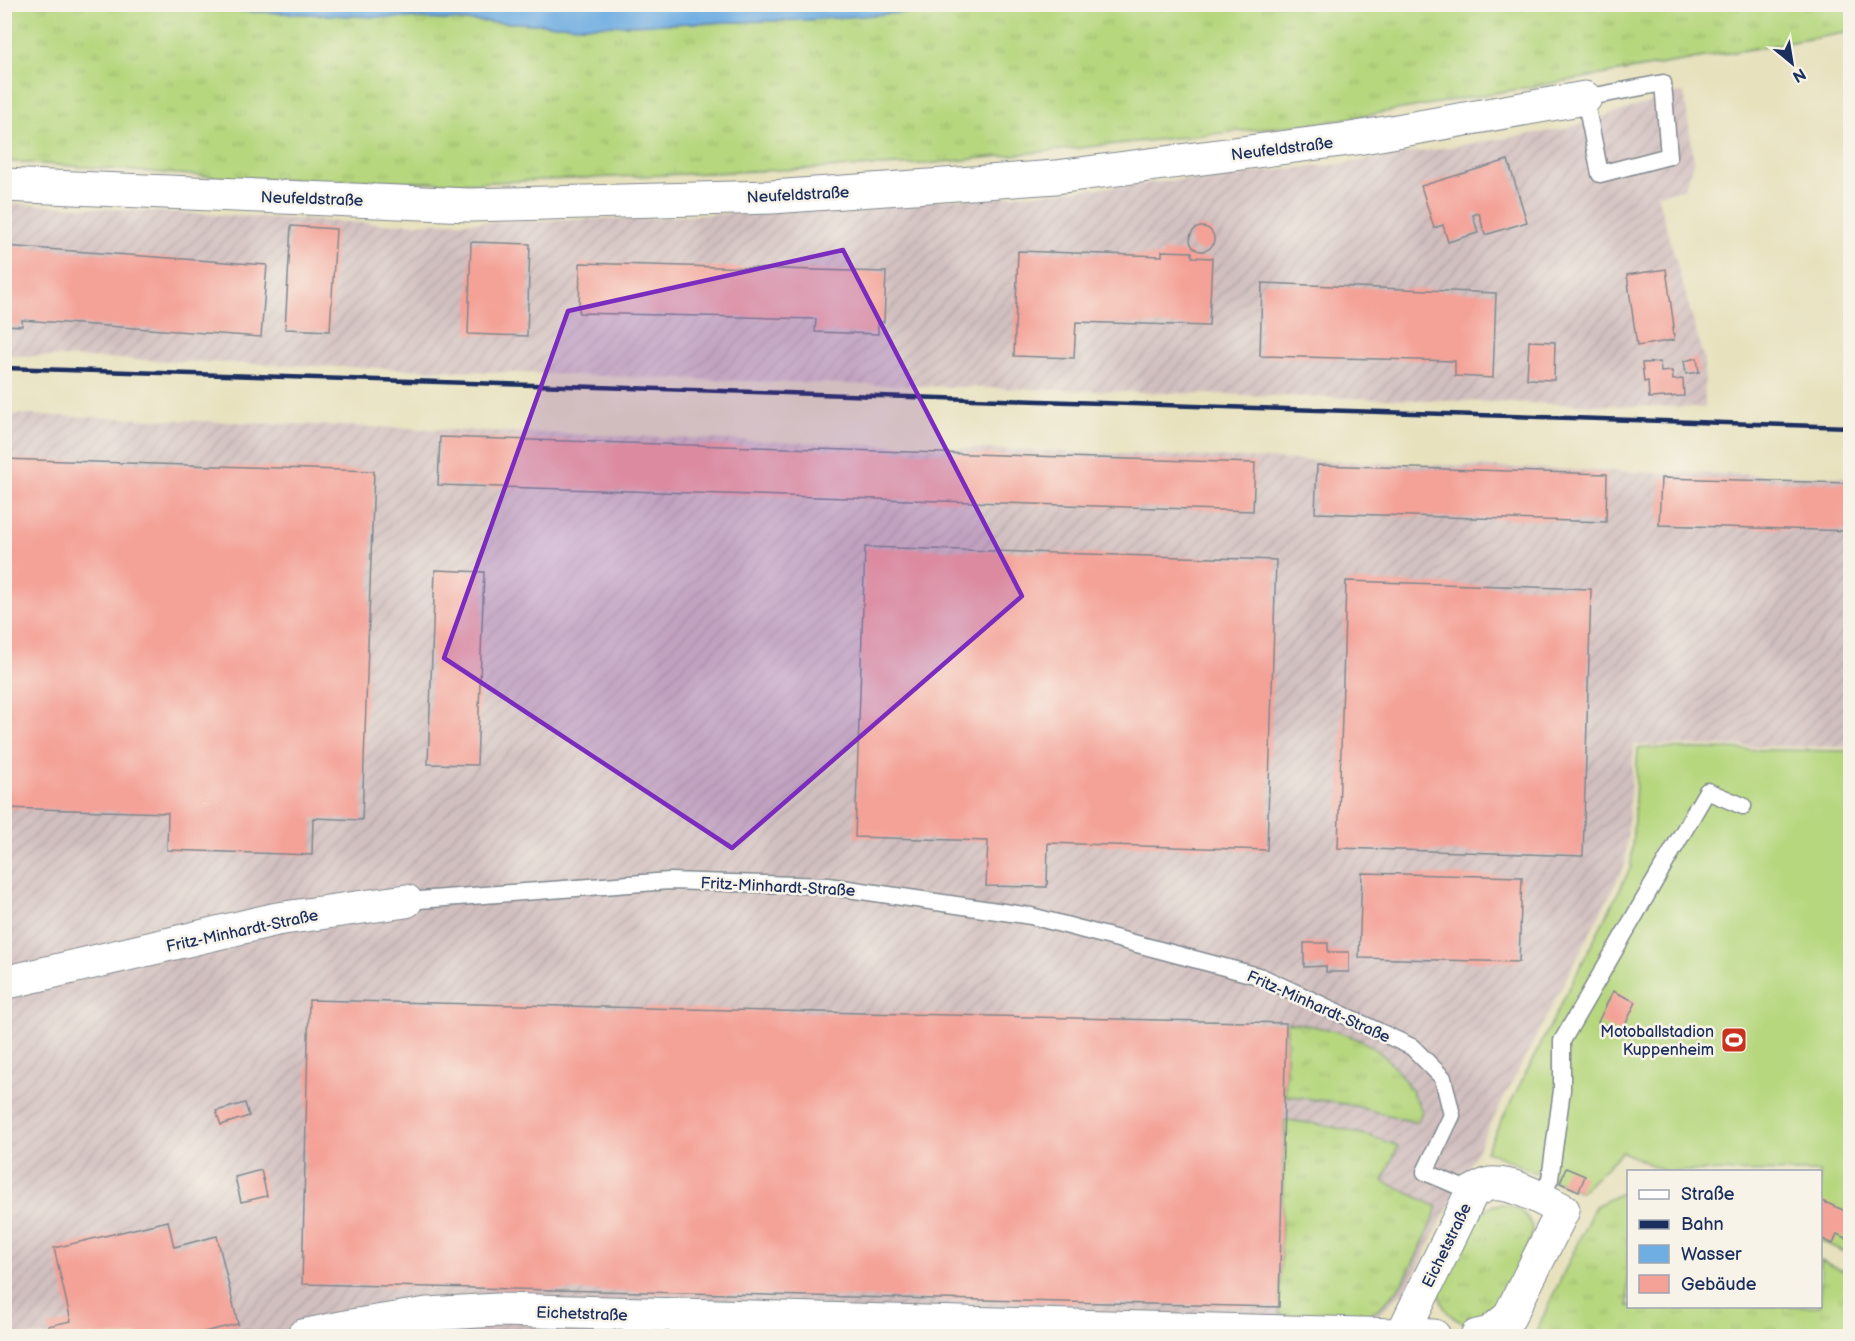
<svg xmlns="http://www.w3.org/2000/svg" width="1855" height="1341" viewBox="0 0 1855 1341" font-family="'Balsamiq Sans',sans-serif">
	<style>
		.industrial { fill: url(#industrial-furrows) }
		.grass { fill: url(#grass-tufts); stroke: #68836e; stroke-width: 1.5 }
		.pitch { fill: #b6d77e; stroke: #68836e; stroke-width: 1.5 }
		.water { fill: #6faee2; stroke: #456ea0; stroke-width: 1.5 }
		.building { fill: #f4a298 }
		.lines { fill: none; stroke-linecap: round; stroke-linejoin: round }
		.lane-casing { stroke: #81888e; stroke-width: 19 }
		.street-casing { stroke: #81888e; stroke-width: 35 }
		.lane { stroke: #fff; stroke-width: 16 }
		.street { stroke: #fff; stroke-width: 33 }
		.rail { stroke: #1b2f5e; stroke-width: 4.5 }
		.marked { fill: #7b2cbf; fill-opacity: 0.2; stroke: #7b2cbf; stroke-width: 4.5; stroke-linejoin: round }
		.labels { text-anchor: middle; stroke-width: 5; stroke-linejoin: round; paint-order: stroke }
		.street-label { font-size: 16px; fill: #1b2f5e; stroke: #f7f3e8 }
		.poi-label { font-size: 16px; fill: #1b2f5e; stroke: #f7f3e8; text-anchor: end }
	</style>
	<defs>
		<pattern id="industrial-furrows" width="10" height="10" patternUnits="userSpaceOnUse" patternTransform="scale(1.5)"><rect width="10" height="10" fill="#d1bfbf"/><path d="M-1 1l2-2M0 10L10 0M9 11l2-2" fill="none" stroke="#b3a4a7"/></pattern>
		<pattern id="grass-tufts" width="24" height="20" patternUnits="userSpaceOnUse" patternTransform="scale(1.5)"><rect width="24" height="20" fill="#b6d77e"/><path d="M3 7l-1-3M5 7V3M7 7l1-3M15 17l-1-3M17 17v-4M19 17l1-3" fill="none" stroke="#9cb96f"/></pattern>
	</defs>
	<rect width="100%" height="100%" fill="#f7f3e8"/>
	<filter id="ink" filterUnits="userSpaceOnUse"><feTurbulence type="fractalNoise" baseFrequency=".0167" numOctaves="2"/><feDisplacementMap in="SourceGraphic" scale="12" xChannelSelector="R" yChannelSelector="G"/><feConvolveMatrix kernelMatrix="1 2 1 2 8 2 1 2 1" color-interpolation-filters="sRGB"/></filter>
	<filter id="wash" filterUnits="userSpaceOnUse"><feTurbulence type="fractalNoise" baseFrequency=".008" numOctaves="4" result="noise"/><feDisplacementMap in="SourceGraphic" scale="24" xChannelSelector="R" yChannelSelector="G"/><feGaussianBlur stdDeviation="1.35" result="paint"/><feColorMatrix in="noise" values="0 0 0 0 0 0 0 0 0 0 0 0 0 0 0 0 0 1.4 0 .05"/><feComposite in="paint" operator="in"/></filter>
	<g filter="url(#wash)">
		<rect width="100%" height="100%" fill="#e7e1bd"/>
		<g class="industrial">
			<path d="M1684,92L1694,160L1684,189L1657,194L1704,359L1705,408L775,382L5,355L4,203L382,224L652,218L1047,193L1341,164L1563,129Z"/>
			<path d="M5,414L1635,472L1850,477V747L1634,745L1625,865L1458,1187L1408,1287L1380,1313L1358,1322L1011,1336H5Z"/>
		</g>
		<g class="grass">
			<path d="M141,4L211,10L584,26L807,20L1009,4H1850V32L1327,122L925,164L471,183L231,178L5,161L4,5Z"/>
			<path d="M1287,1022C1358,1032 1390,1044 1422,1111L1417,1123L1351,1105L1285,1095Z"/>
			<path d="M1285,1120C1325,1124 1361,1131 1398,1146L1383,1181L1438,1207C1420,1246 1404,1304 1358,1320C1347,1323 1303,1320 1288,1319L1279,1314Z"/>
			<path d="M1626,1191H1628V1306H1820L1821,1261L1850,1274V1336H1534L1595,1206Z"/>
			<path d="M1502,1204C1517,1206 1533,1216 1532,1234C1532,1241 1501,1301 1496,1309C1493,1312 1489,1316 1485,1318C1463,1332 1442,1314 1439,1292L1480,1213L1494,1205Z"/>
		</g>
		<path class="pitch" d="M1638,748L1850,751V1255L1821,1241L1820,1172L1665,1171L1622,1152L1581,1192L1486,1151L1631,867Z"/>
		<path class="water" d="M141,5V4L1009,5L807,20L584,26L211,10Z"/>
		<g id="blocks">
			<g class="building">
				<path d="M1508,160L1527,222L1485,235L1479,213L1473,215L1478,233L1448,242L1443,225L1434,228L1421,186Z"/>
				<path d="M291,226L336,229L330,331L285,329Z"/>
				<circle cx="1202" cy="239" r="12"/>
				<path d="M471,242L530,244L527,336L468,334Z"/>
				<path d="M4,246L267,265L261,337L22,320V326L4,325Z"/>
				<path d="M1018,251L1162,256V251L1192,252V257L1212,258L1209,326L1076,322L1074,358L1014,356Z"/>
				<path d="M580,263L886,272L884,322H878V334L815,332L816,319L579,313Z"/>
				<path d="M1666,269L1674,327H1673L1674,340L1637,346L1627,275Z"/>
				<path d="M1262,283L1496,293L1493,378L1455,376V361L1260,356Z"/>
				<path d="M1529,341L1555,342L1554,380L1527,379Z"/>
				<path d="M1697,358L1699,372L1686,374L1684,361Z"/>
				<path d="M1660,362L1661,372L1672,371L1673,380L1683,379L1684,396L1649,398L1648,381L1644,382L1642,363Z"/>
				<path d="M440,437L1255,463L1253,511L438,485Z"/>
				<path d="M4,459L374,471L362,820L313,818L312,855L167,850L168,813L4,808Z"/>
				<path d="M1317,465L1607,474L1606,522L1315,513Z"/>
				<path d="M1661,478L1850,483V531L1659,525Z"/>
				<path d="M865,547L1276,560L1267,850L1048,843L1047,887L986,886L988,841L855,837Z"/>
				<path d="M435,570L484,572L477,765L428,764Z"/>
				<path d="M1346,581L1591,589L1583,856L1338,848Z"/>
				<path d="M1362,873L1522,877L1519,962L1359,958Z"/>
				<path d="M1304,943H1328V952H1349V972H1326V966L1304,967Z"/>
				<path d="M1613,991L1636,1002L1621,1033L1598,1022Z"/>
				<path d="M309,1000L1286,1023L1279,1307L302,1284Z"/>
				<path d="M245,1103L249,1116L221,1125L216,1111Z"/>
				<path d="M1566,1168L1585,1176L1579,1191L1560,1183Z"/>
				<path d="M261,1170L267,1196L241,1202L235,1177Z"/>
				<path d="M1820,1200L1850,1213V1234L1848,1233L1846,1238L1837,1234L1833,1244L1820,1238Z"/>
				<path d="M168,1221L174,1247L217,1236L238,1324L186,1336H50L48,1326L71,1321L54,1248Z"/>
			</g>
		</g>
	</g>
	<g filter="url(#ink)">
		<use href="#blocks" fill-opacity="0" stroke="#81888e" stroke-width="1.5"/>
		<g class="lines">
			<defs>
				<g id="lane">
					<path d="M1663,83L1669,156L1600,174L1585,98Z"/>
					<path d="M406,901L669,881L828,886L1031,916L1262,977L1412,1047L1443,1078L1452,1115L1425,1172L1472,1192"/>
					<path d="M1541,1199L1550,1179L1562,1090V1041L1707,791L1743,806"/>
				</g>
				<g id="street">
					<path d="M4,185L469,205L772,197L1056,177L1357,138L1585,98"/>
					<path d="M4,983L277,919L406,901"/>
					<path d="M1402,1335L1472,1192C1477,1190 1484,1185 1490,1184C1514,1182 1542,1199 1563,1210L1509,1317L1490,1333L1477,1336"/>
					<path d="M303,1336L351,1326L427,1314L497,1310L1434,1336"/>
				</g>
			</defs>
			<use href="#lane" class="lane-casing"/>
			<use href="#street" class="street-casing"/>
			<use href="#lane" class="lane"/>
			<use href="#street" class="street"/>
			<path class="rail" d="M4,368L1850,427"/>
		</g>
	</g>
	<path class="marked" d="M843,250L1022,596L732,848L444,658L568,311Z"/>
	<defs>
		<symbol id="stadium-square" viewBox="-11 -11 22 22"><rect x="-9" y="-9" width="18" height="18" rx="4" fill="#c8321e" stroke="#f7f3e8"/><path d="M0-5a6.5 5 0 1 0 0 10a6.5 5 0 1 0 0-10ZM-3.5-1.8h7v3.6h-7Z" fill="#fff"/></symbol>
	</defs>
	<g fill-rule="evenodd">
		<use href="#stadium-square" x="1719" y="1025" width="30" height="30"/>
	</g>
	<g class="labels">
		<g class="street-label">
			<text transform="translate(1282 148) rotate(-7)" y="6">Neufeldstraße</text>
			<text transform="translate(798 194) rotate(-3)" y="6">Neufeldstraße</text>
			<text transform="translate(312 198) rotate(2)" y="6">Neufeldstraße</text>
			<text transform="translate(778 886) rotate(3)" y="6">Fritz-Minhardt-Straße</text>
			<text transform="translate(242 930) rotate(-12)" y="6">Fritz-Minhardt-Straße</text>
			<text transform="translate(1319 1006) rotate(24)" y="6">Fritz-Minhardt-Straße</text>
			<text transform="translate(1446 1245) rotate(-64)" y="6">Eichetstraße</text>
			<text transform="translate(582 1313) rotate(2)" y="6">Eichetstraße</text>
		</g>
		<g class="poi-label">
			<text x="1714" y="1037">Motoballstadion<tspan x="1714" dy="18">Kuppenheim</tspan></text>
		</g>
	</g>
	<rect width="1855" height="1341" fill="none" stroke="#f7f3e8" stroke-width="24"/>
	<rect x="1627" y="1170" width="195" height="138" fill="#f7f3e8" stroke="#9fa5b1" stroke-width="1.5"/>
	<rect x="1639" y="1190" width="30" height="9" fill="#ffffff" stroke="#9fa5b1" stroke-width="1.5"/>
	<text x="1681" y="1200" font-size="18" fill="#1b2f5e">Straße</text>
	<rect x="1639" y="1220" width="30" height="9" fill="#1b2f5e" stroke="#9fa5b1" stroke-width="1.5"/>
	<text x="1681" y="1230" font-size="18" fill="#1b2f5e">Bahn</text>
	<rect x="1639" y="1245" width="30" height="18" fill="#6faee2" stroke="#9fa5b1" stroke-width="1.5"/>
	<text x="1681" y="1260" font-size="18" fill="#1b2f5e">Wasser</text>
	<rect x="1639" y="1275" width="30" height="18" fill="#f4a298" stroke="#9fa5b1" stroke-width="1.5"/>
	<text x="1681" y="1290" font-size="18" fill="#1b2f5e">Gebäude</text>
	<g transform="translate(1792 63) rotate(150)" stroke="#f7f3e8" stroke-width="4.5" paint-order="stroke">
	<path d="M0-4.5L10 22L0 15L-10 22Z" fill="#1b2f5e"/>
	<text y="-9" font-size="16" font-weight="bold" text-anchor="middle" fill="#1b2f5e">N</text>
	</g>
</svg>
